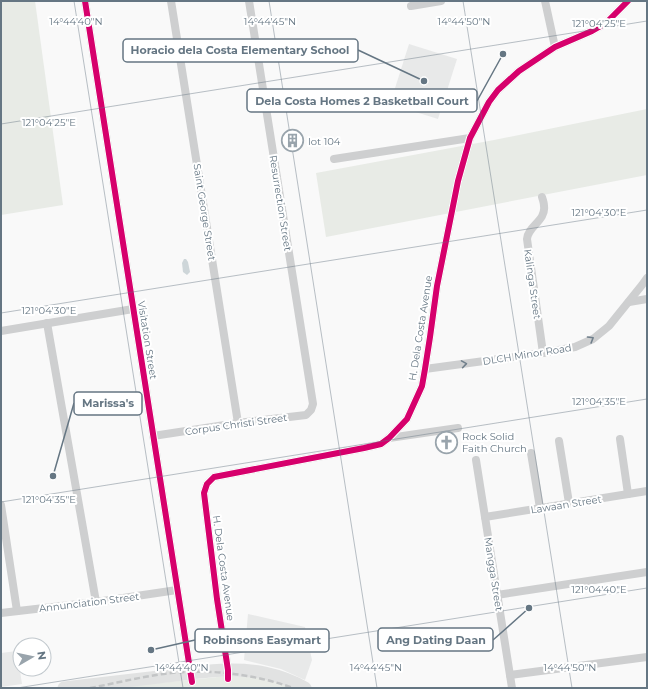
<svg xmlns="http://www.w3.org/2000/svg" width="648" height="689" viewBox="0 0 648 689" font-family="Montserrat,sans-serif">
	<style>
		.built { fill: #e8e9e9 }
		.green { fill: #e8ebe6 }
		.water { fill: #ced6d9 }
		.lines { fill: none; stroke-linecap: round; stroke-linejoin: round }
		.street { stroke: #cecfd0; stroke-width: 8 }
		.primary { stroke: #e1e2e2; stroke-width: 13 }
		.rail { stroke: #c3c5c6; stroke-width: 2.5; stroke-dasharray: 6 3; stroke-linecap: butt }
		.cycleway-casing { stroke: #fff; stroke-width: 8 }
		.cycleway { stroke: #d6006c; stroke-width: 6 }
		.oneway { stroke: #707f8b }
		.ticks { fill: none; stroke: #657683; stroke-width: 1; stroke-opacity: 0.45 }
		.labels { text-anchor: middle; stroke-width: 4; stroke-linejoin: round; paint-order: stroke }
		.poi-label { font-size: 10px; fill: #657683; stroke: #fff; text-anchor: start }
		.street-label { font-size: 10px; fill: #657683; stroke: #fff }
		.ticks-label { font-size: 10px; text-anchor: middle; fill: #657683; stroke: #fff; stroke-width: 4; stroke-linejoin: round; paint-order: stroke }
		.leader { fill: none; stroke: #657683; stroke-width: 1.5 }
		.callout-dot { fill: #657683; stroke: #fff; stroke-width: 1.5 }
		.callout { fill: #fff; stroke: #657683; stroke-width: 1.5 }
		.callout-label { font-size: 11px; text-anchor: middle; font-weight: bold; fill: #657683 }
	</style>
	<rect width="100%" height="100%" fill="#f9f9f9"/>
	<g class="built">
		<path d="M409,44L457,59L438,119L390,104Z"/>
		<path d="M248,614L305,627L312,660L305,680L281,669L244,660Z"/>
		<path d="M17,651L22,684L1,687V653Z"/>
	</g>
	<g class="green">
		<path d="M1,1H35L63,205L1,215Z"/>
		<path d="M647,109V175L326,237L316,173L494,140Z"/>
		<path d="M228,676L265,678L296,688H109Z"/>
	</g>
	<path class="water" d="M184,259H186L188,262L190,272L187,275L183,272L182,263Z"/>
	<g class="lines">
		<g class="street">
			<path d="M85,1L192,682"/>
			<path d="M171,1L238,423"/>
			<path d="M545,1L555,47"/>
			<path d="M411,6L441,1"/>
			<path d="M334,159L470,138"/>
			<path d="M542,197C543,200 544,203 544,206C546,221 528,226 527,239L543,353"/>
			<path d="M629,302L647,299"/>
			<path d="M47,323L96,602"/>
			<path d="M1,331L133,309"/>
			<path d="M425,369L543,353L575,347L593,339L609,326L642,285L647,278"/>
			<path d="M153,436L238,423L306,415L311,410L313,404L249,1"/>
			<path d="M389,438L458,428"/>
			<path d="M620,439L628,494"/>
			<path d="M559,441L569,503"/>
			<path d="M531,453L540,508"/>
			<path d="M476,460L512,688"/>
			<path d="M1,505L17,611"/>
			<path d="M485,517L647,491"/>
			<path d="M497,595L647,572"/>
			<path d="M1,613L96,602L177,590"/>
			<path d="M510,675L647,657"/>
			<path d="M228,679V670L217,599L204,493L207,484L214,477L364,448L381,444L389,438L407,419L422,386L425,369L430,337L437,286L458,181L470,138L489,102L498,90L519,71L555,47L592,31L606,23L628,1"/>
		</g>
		<path class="primary" d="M64,688C96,684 127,681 159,677C194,673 230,666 265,673C279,676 293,681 305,688"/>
		<path class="rail" d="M90,688C117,683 144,676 171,673C212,669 254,674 293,688"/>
		<defs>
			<g id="cycleway">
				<path d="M85,1L192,682"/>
				<path d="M228,679V670L217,599L204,493L207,484L214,477L364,448L381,444L389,438L407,419L422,386L425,369L430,337L437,286L458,181L470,138L489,102L498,90L519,71L555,47L592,31L606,23L628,1"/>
			</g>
		</defs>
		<use href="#cycleway" class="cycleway-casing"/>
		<use href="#cycleway" class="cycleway"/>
	</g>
	<defs><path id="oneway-chevron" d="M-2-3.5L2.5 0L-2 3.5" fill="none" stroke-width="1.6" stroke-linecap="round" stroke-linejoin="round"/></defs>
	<g class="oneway">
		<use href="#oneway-chevron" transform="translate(591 339) rotate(-31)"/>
		<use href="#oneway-chevron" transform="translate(464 364) rotate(-9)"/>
	</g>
	<path class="ticks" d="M74,1L183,688M269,1L377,688M463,1L572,688M1,124L647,21M1,313L647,210M1,502L647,399M17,688L647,588"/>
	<defs>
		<symbol id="building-ring" viewBox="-11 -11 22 22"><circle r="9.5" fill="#fff" stroke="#99a4ac" stroke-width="1.5"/><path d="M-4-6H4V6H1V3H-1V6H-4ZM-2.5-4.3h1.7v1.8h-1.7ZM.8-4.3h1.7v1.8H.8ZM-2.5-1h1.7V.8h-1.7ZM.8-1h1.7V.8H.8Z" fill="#99a4ac"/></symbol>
		<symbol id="church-ring" viewBox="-11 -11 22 22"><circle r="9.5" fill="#fff" stroke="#99a4ac" stroke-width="1.5"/><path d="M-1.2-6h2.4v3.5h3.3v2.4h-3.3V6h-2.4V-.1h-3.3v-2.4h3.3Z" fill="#99a4ac"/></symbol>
	</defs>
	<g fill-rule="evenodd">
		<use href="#building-ring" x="280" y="128" width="25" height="25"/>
		<use href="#church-ring" x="434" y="430" width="25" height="25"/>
	</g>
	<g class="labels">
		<g class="poi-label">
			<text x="308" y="145">lot 104</text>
			<text x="462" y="440">Rock Solid<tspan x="462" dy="12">Faith Church</tspan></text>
		</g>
		<g class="street-label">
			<text transform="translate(281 203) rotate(81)" y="4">Resurrection Street</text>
			<text transform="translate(205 212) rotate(81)" y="4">Saint George Street</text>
			<text transform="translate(533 284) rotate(82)" y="4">Kalinga Street</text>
			<text transform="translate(420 328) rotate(-81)" y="4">H. Dela Costa Avenue</text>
			<text transform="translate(148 340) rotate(81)" y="4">Visitation Street</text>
			<text transform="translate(527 354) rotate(-9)" y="4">DLCH Minor Road</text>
			<text transform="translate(236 424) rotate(-8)" y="4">Corpus Christi Street</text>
			<text transform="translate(566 504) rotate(-9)" y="4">Lawaan Street</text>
			<text transform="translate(224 568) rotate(82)" y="4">H. Dela Costa Avenue</text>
			<text transform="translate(494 574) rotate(81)" y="4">Mangga Street</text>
			<text transform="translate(89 602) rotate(-7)" y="4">Annunciation Street</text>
		</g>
	</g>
	<g class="ticks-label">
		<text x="76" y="25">14°44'40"N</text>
		<text x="270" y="25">14°44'45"N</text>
		<text x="464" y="25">14°44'50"N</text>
		<text x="599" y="27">121°04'25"E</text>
		<text x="49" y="126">121°04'25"E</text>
		<text x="599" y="216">121°04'30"E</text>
		<text x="49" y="314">121°04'30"E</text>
		<text x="599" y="405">121°04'35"E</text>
		<text x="49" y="503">121°04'35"E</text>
		<text x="599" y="593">121°04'40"E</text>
		<text x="182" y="671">14°44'40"N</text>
		<text x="376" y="671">14°44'45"N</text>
		<text x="570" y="671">14°44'50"N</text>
	</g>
	<path class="leader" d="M424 81L358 50M503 54L477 101M53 476L74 403M529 608L493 640M151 650L195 640"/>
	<g class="callout-dot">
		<circle cx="424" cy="81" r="4"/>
		<circle cx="503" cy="54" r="4"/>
		<circle cx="53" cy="476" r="4"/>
		<circle cx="529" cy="608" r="4"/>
		<circle cx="151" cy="650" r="4"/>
	</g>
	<g class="callout">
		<rect x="123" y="39" width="235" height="23" rx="4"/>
		<rect x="247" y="89" width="230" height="23" rx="4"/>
		<rect x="74" y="392" width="68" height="23" rx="4"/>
		<rect x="378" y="628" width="115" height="23" rx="4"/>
		<rect x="195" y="629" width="134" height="23" rx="4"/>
	</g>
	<g class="callout-label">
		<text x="240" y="54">Horacio dela Costa Elementary School</text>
		<text x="362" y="105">Dela Costa Homes 2 Basketball Court</text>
		<text x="108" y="407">Marissa's</text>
		<text x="436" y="644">Ang Dating Daan</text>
		<text x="262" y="644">Robinsons Easymart</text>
	</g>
	<rect width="648" height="689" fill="none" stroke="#657683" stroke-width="4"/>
	<g transform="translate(32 657) rotate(81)"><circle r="19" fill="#ffffff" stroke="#c1c8cd"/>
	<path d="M0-3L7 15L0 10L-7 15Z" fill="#99a4ac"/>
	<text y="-6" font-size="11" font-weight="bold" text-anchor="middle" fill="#657683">N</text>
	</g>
</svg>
